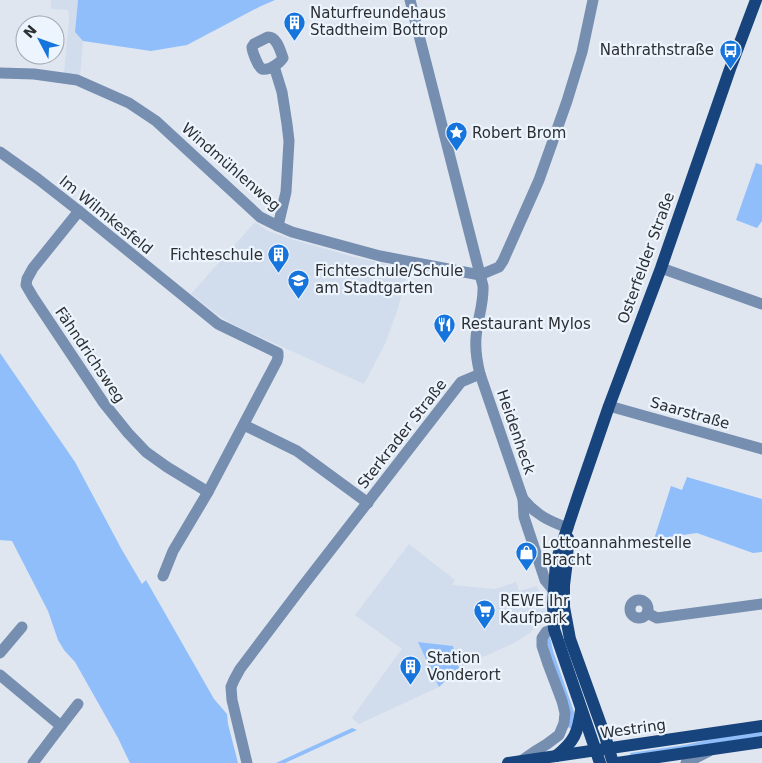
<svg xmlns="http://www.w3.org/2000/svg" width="762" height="763" viewBox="0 0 762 763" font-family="'DejaVu Sans',sans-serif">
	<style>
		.built { fill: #d1dcec }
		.green { fill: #90befb }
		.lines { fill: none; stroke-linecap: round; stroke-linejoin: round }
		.minor { stroke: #768eaf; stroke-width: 11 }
		.major { stroke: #17447c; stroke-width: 12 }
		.labels { text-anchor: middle; stroke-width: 4.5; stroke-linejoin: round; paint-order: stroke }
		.poi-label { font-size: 15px; fill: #2d2f33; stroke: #ecf4fd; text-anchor: start }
		.street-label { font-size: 15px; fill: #2d2f33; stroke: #ecf4fd }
	</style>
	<rect width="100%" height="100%" fill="#dfe6f0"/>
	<g class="built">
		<path d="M51,0H78L75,32L83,41L80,77L64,73L69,20L68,10L51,9Z"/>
		<path d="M255,222L268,231L294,240L354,257L408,269L399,305L386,342L364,384L234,325L218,315L191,294Z"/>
		<path d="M409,544L455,580L452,585L495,589L516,582L519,591L537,586L546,611L538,624L530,633L514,643L459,668L453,646L419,642L439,687L359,724L352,718L387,669L402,649L355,615Z"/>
	</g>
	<g class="green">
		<path d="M78,0H275L259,7L187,45L151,51L83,41L75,32Z"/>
		<path d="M756,163L762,165V221L757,228L736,220Z"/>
		<path d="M0,353L75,462L122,550L142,584L146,580L214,699L227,714L228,724L238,763H130L118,738L75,662L64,650L58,640L48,611L12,541L0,540Z"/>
		<path d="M687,477L762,499V552L753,553L697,533L654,539L671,486L682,490Z"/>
		<path d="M550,637L553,651L574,712L575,720L573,730L566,726L545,639Z"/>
		<path d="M418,642L453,646L459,668L439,687Z"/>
		<path d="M352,728L357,730L285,763H276Z"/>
		<path d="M762,730V736L756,737L631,757L630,753L685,745L729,735Z"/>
	</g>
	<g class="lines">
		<g class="minor">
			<path d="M410,0L483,286C484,304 477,320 476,338C475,351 477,362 480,374L523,499L524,517L545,580L554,591"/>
			<path d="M268,37C277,37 280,50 283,58C280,63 269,71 262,69C258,67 252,51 252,47L254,44Z"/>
			<path d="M274,66L282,92L287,124L289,141L286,192L278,226"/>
			<path d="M0,73L34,74L77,80L129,103L156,121L260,217L278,226L292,232L380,256L480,275"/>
			<path d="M0,152L38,179L79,211L218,324L278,353V357L277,361L208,492L173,551L163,576"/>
			<path d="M79,211L33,268L27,279L26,285L33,297L103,402L128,433L146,452L167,467L208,492"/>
			<path d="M661,268L762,304"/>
			<path d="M480,275L499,267L503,261L539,180L567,101L582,52L593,0"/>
			<path d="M609,406L762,449"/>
			<path d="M244,425L297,451L368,503"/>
			<path d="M523,499C536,515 549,521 568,528"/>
			<circle cx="639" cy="609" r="9"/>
			<path d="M647,613L657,618L762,604"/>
			<path d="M0,653L22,627"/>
			<path d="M0,675L61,726L33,763"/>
			<path d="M61,726L78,704"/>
			<path d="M521,761L534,752L547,744L559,735L564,723L565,713L562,701L548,664L542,646V638L546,632L554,629"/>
			<path d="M247,763L232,700L231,687L234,680L240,669L302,587L461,382L480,374"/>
			<path d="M686,763L709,751"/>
		</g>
		<g class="major">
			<path d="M568,538L567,561L564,585V607L570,639L605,736L613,763"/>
			<path d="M556,756C574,742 578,733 581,710"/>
			<path d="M508,763L762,726"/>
			<path d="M600,763L554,629L553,604L556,562L578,496L609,406L661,268L730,69L756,0"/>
			<path d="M617,763L762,742"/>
		</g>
	</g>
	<defs>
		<symbol id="building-pin" viewBox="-11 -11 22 30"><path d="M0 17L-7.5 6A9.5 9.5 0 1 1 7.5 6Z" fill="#1674dd" stroke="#ecf4fd"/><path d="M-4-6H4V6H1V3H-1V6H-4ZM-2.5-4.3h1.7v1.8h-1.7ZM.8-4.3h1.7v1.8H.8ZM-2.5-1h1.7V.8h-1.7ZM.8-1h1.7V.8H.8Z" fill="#fff"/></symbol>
		<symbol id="bus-pin" viewBox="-11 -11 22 30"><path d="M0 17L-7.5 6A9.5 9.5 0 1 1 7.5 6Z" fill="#1674dd" stroke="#ecf4fd"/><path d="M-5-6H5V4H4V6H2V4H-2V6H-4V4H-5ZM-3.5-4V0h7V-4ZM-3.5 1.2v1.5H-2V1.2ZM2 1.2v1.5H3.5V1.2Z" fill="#fff"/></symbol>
		<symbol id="sight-pin" viewBox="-11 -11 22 30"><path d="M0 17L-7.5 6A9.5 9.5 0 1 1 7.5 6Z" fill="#1674dd" stroke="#ecf4fd"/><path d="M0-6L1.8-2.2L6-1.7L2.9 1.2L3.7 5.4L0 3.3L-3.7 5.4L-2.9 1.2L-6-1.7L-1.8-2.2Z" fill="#fff"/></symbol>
		<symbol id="school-pin" viewBox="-11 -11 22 30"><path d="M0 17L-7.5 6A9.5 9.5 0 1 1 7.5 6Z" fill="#1674dd" stroke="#ecf4fd"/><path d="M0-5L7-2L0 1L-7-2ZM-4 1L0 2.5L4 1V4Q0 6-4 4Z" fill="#fff"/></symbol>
		<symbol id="restaurant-pin" viewBox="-11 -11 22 30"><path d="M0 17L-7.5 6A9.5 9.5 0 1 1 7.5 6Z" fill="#1674dd" stroke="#ecf4fd"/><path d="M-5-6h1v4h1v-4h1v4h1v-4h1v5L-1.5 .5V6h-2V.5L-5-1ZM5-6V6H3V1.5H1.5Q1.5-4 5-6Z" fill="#fff"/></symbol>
		<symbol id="shop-pin" viewBox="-11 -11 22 30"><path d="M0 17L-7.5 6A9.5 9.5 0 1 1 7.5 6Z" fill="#1674dd" stroke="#ecf4fd"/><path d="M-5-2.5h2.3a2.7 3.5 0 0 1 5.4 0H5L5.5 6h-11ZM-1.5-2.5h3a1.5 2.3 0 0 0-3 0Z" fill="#fff"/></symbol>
		<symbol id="supermarket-pin" viewBox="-11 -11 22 30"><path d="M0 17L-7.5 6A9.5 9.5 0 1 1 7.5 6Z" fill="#1674dd" stroke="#ecf4fd"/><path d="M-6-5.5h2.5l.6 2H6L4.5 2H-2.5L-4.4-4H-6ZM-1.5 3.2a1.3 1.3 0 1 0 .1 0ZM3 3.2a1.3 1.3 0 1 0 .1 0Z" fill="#fff"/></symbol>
	</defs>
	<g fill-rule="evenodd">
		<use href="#building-pin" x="282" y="10" width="25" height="34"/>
		<use href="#bus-pin" x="718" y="38" width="25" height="34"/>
		<use href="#sight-pin" x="444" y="120" width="25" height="34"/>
		<use href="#building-pin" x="266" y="242" width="25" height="34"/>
		<use href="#school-pin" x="286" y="268" width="25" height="34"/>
		<use href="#restaurant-pin" x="432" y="312" width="25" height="34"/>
		<use href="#shop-pin" x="514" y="540" width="25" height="34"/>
		<use href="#supermarket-pin" x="472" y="598" width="25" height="34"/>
		<use href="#building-pin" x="398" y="654" width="25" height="34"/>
	</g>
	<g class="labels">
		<g class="poi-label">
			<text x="310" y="18">Naturfreundehaus<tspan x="310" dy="17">Stadtheim Bottrop</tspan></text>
			<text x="714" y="55" text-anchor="end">Nathrathstraße</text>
			<text x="472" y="138">Robert Brom</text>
			<text x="263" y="260" text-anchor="end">Fichteschule</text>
			<text x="315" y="276">Fichteschule/Schule<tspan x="315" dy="17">am Stadtgarten</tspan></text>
			<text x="461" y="329">Restaurant Mylos</text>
			<text x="542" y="548">Lottoannahmestelle<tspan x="542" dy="17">Bracht</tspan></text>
			<text x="500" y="606">REWE Ihr<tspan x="500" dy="17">Kaufpark</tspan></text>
			<text x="427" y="663">Station<tspan x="427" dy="17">Vonderort</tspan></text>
		</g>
		<g class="street-label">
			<text transform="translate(231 167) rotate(41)" y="5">Windmühlenweg</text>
			<text transform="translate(106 215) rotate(39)" y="5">Im Wilmkesfeld</text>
			<text transform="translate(646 258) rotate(-70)" y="5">Osterfelder Straße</text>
			<text transform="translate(90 355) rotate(56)" y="5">Fähndrichsweg</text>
			<text transform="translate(690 413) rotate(16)" y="5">Saarstraße</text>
			<text transform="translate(516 432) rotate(71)" y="5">Heidenheck</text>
			<text transform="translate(402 434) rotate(-52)" y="5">Sterkrader Straße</text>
			<text transform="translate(633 729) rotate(-8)" y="5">Westring</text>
		</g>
	</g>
	<g transform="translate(40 40) rotate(311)"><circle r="24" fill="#ecf4fd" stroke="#a0a5ac"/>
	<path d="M0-4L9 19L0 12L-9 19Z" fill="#1674dd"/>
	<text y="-8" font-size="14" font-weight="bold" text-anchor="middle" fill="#2d2f33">N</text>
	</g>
</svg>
